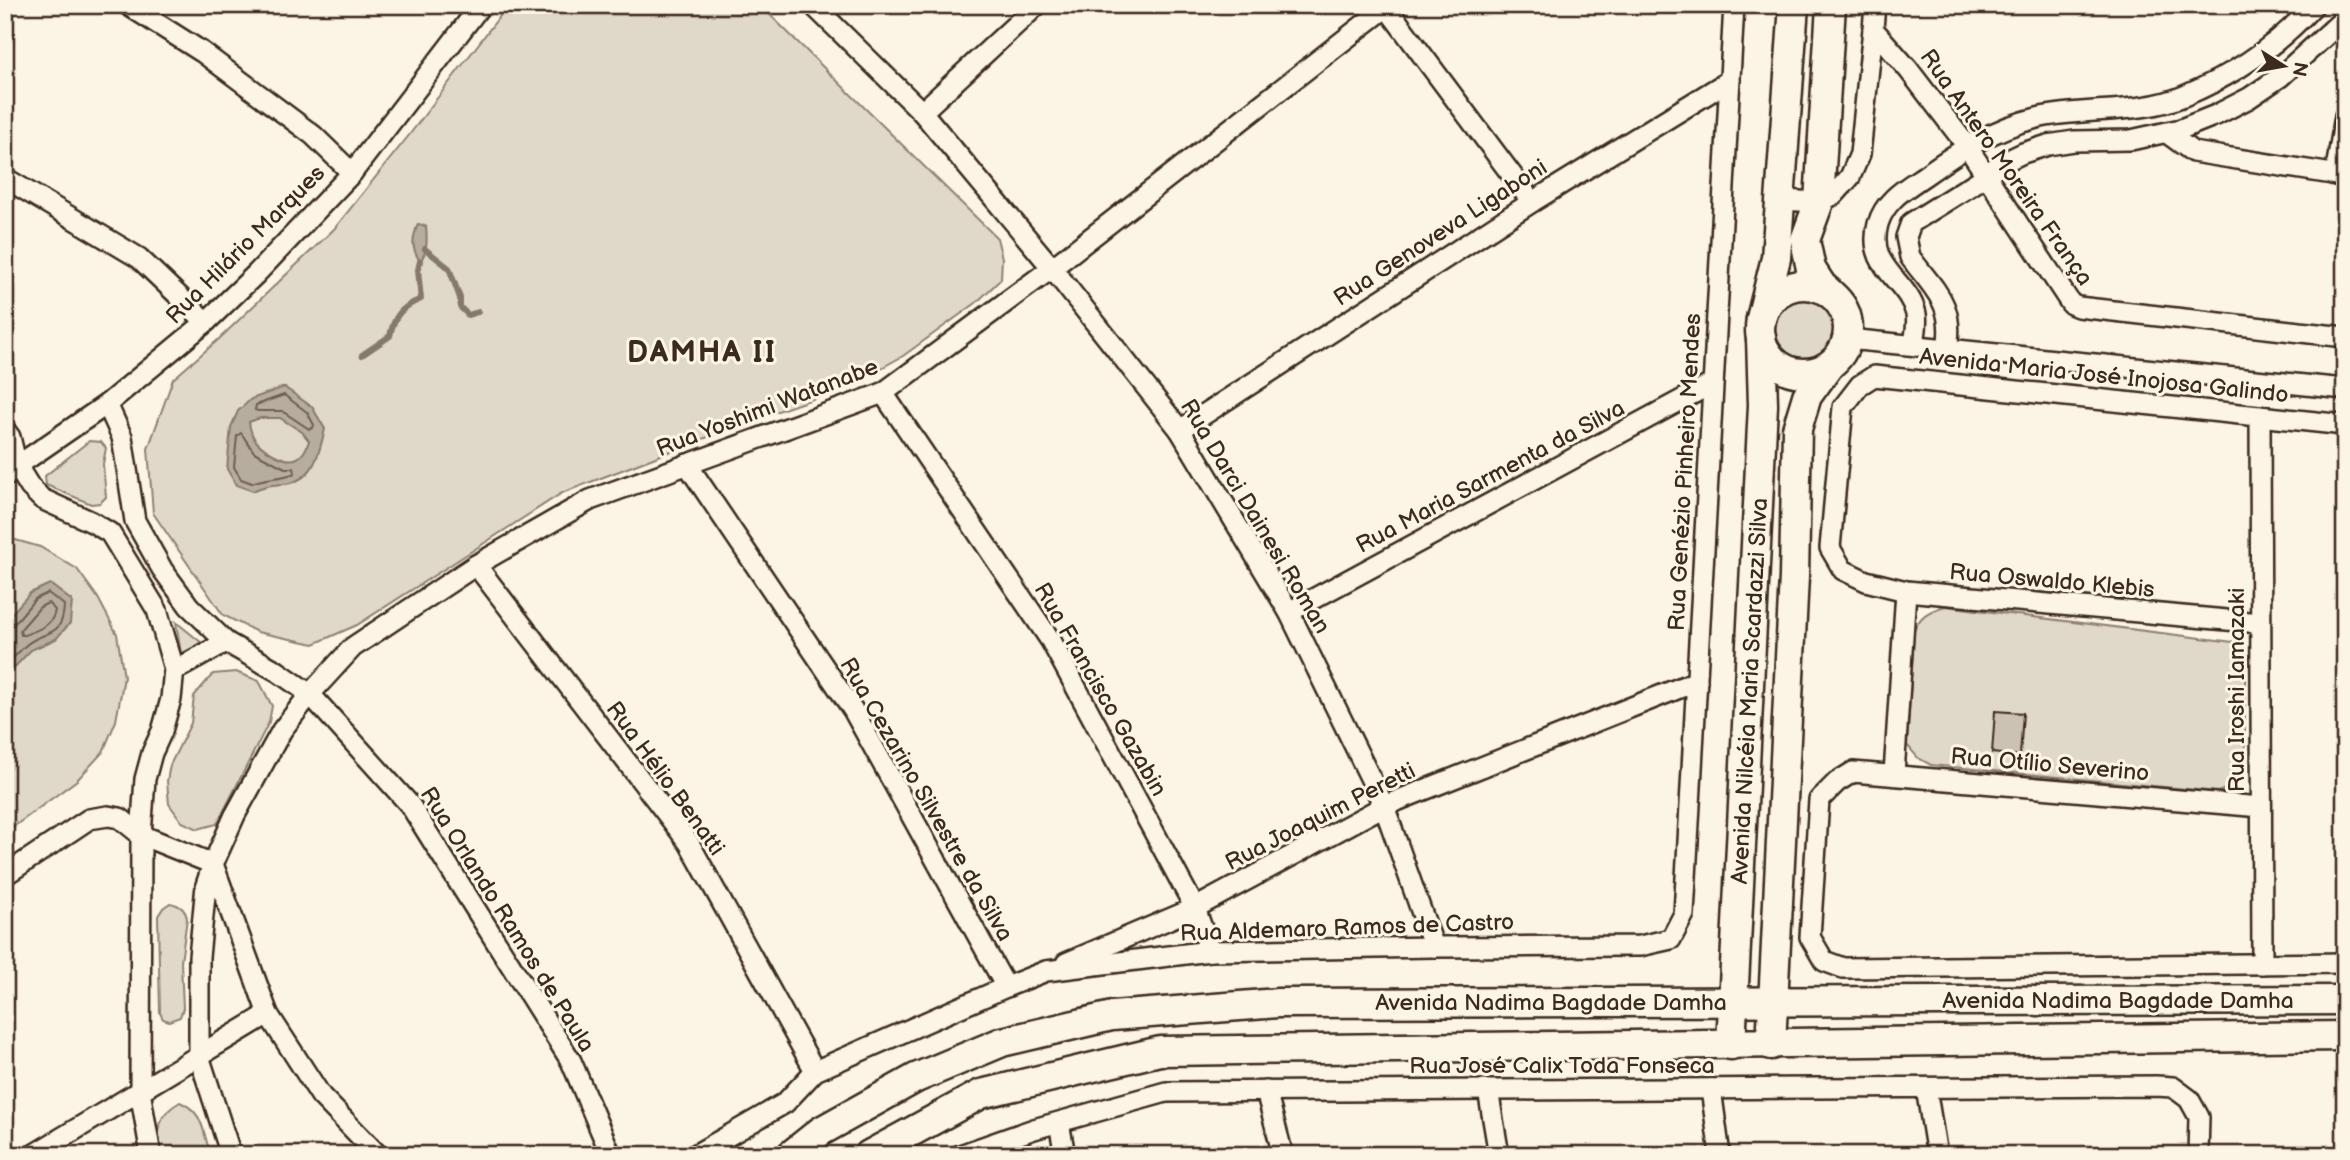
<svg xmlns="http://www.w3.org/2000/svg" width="2350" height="1160" viewBox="0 0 2350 1160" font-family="'Balsamiq Sans',sans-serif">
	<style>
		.green { fill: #e0d8c8; stroke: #8e8173; stroke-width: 2 }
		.water { fill: #b7ad9e; stroke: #85796b; stroke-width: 2; fill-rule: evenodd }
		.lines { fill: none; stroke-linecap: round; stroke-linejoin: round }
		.shore { stroke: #6d5e51; stroke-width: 2 }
		.stream { stroke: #85796b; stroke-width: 6 }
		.building { fill: #ccc2b3; stroke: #3b2a1e; stroke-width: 2 }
		.street-casing { stroke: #3b2a1e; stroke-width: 24 }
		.secondary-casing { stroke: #3b2a1e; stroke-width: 33 }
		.street { stroke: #fcf5e5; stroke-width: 19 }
		.secondary { stroke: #fcf5e5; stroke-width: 28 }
		.labels { text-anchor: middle; stroke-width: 6; stroke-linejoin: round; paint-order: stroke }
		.street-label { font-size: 23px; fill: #3b2a1e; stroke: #fcf5e5 }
		.district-label { font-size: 30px; font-weight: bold; letter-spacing: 2px; fill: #3b2a1e; stroke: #fcf5e5 }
	</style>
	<rect width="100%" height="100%" fill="#fcf5e5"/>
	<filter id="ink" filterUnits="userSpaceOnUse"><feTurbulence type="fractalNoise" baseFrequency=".0143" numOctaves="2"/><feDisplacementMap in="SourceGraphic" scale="14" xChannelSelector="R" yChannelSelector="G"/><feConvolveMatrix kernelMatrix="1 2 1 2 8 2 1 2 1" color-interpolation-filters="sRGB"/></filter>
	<g filter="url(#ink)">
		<g class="green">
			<path d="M508,5H760L997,238L1002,258L1001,279L976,303L903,356L847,387L752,420L562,493L357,625L314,644L257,632L223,615L153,513L148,449L173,379L219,339L334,229L410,134Z"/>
			<circle cx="1804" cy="329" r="31"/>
			<path d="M89,441L101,442L106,448L103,464L106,497L100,503L91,504L46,485L45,476Z"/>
			<path d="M5,537L40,547L77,569L98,598L117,634L124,677L116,721L103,752L77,780L5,833Z"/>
			<path d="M1945,606L2233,642L2245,659V772L2232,786L2218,792L1931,765L1918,758L1907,745L1914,631C1920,615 1929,611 1945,606Z"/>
			<path d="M176,622L202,643L181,654Z"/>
			<path d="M236,672L259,681L272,706L269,722L217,824L198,829L182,822L169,804L167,781L170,765L191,723L194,696L213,674Z"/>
			<path d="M170,903C180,905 185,909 187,918L181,962L183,1008L180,1017L169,1021L163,1019L160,1013L158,916L163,908Z"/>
			<path d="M180,1102C205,1113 202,1132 211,1155H161C155,1129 157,1115 180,1102Z"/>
		</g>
		<g class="water">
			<path d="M418,224L426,226C427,238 428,252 420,261C411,248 412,239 418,224Z"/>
			<path d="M284,387L312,407L325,429C319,453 315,480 285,484C273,485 264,485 253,491L236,485L227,469L231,427L238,411L251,399ZM260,418H280L302,432L309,441C303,460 293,464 275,455C260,447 251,440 249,422Z"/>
			<path d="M50,584L72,601L70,623L56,639L31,650L5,677V621L30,593Z"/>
		</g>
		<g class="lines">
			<g class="shore">
				<path d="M284,395L307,412L314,425L313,428L309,429L282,411H258L255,410L256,405Z"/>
				<path d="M241,433L254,452L285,468H294L295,473C281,479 267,477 252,483L241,479L234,467L237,436Z"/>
				<path d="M48,603L55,610C53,626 38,630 24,635H21L20,630L40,607Z"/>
				<path d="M5,627L14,624L35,599L48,593L64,605C63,640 43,629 25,646C18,652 12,660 5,667"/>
			</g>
			<g class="stream">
				<path d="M425,249L449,268L460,298V307L468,315L478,312"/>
				<path d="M362,355L390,336C394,315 402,307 421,299L418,270L420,261"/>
			</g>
		</g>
		<path class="building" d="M1995,711L2023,713L2020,756L1992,753Z"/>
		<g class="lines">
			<defs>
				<g id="street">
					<path d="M128,5L202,52L313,135L352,173"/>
					<path d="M813,5L922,112L1052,268L1180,430L1289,612L1384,806L1434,947"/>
					<path d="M1385,5L1532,202"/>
					<path d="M1875,5L1873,29L1908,69L1967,146L2071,304L2078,307L2345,337"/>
					<path d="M922,112L1037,5"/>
					<path d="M2167,133L2193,152L2345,176"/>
					<path d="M2335,175L2345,116"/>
					<path d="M5,178L139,258L206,322"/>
					<path d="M1780,200L1819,202L1834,195L1850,177L1860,154L1873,29"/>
					<path d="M1848,339L2345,389"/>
					<path d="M1914,345C1915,335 1918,324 1916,314C1908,279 1866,269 1878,224C1885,200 1905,189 1924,176C1959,151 1994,128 2037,118C2084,107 2139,115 2184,96C2234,75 2278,45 2314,5"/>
					<path d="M1947,349C1955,304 1935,291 1910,257L1906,237L1911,223L1986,176L1998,165L2023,153L2048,145L2074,141L2131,140L2181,129L2216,115L2249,98L2280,77L2345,18"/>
					<path d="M883,393L1051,641L1195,908L1210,951"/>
					<path d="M107,404L122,437L135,521L162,569L189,606L226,642L277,671L310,694L282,730L235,815L213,864L206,885L199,957V1056L231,1155"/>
					<path d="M2260,416L2262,964"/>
					<path d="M5,430L10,437L17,466L30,487L42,499L92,522L110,533L157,610L174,669L171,699L162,731L152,753L145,779L141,835L140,1091L151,1155"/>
					<path d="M1180,430L1532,202L1730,80"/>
					<path d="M687,464L853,710L1006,987"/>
					<path d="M5,477L17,466L107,404L206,322L256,274L352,173L481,5"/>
					<path d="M476,565L689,843L815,1071"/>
					<path d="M1289,612L1713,383"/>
					<path d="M2260,623L1906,591L1866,581L1843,570L1830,548L1843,407L1860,385L1874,376L2345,425"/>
					<path d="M174,669L181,667L226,642"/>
					<path d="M1894,774L1906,591"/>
					<path d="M2261,807L1853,772L1837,782L1819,800L1810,937L1824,961L1843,968L2345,963"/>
					<path d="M5,875L89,819L108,816L120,818L141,835L213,864L268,1014L321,1096L378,1155"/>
					<path d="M1066,963L1195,908L1384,806L1697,681"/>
					<path d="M1926,1088L1937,1155"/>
					<path d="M1711,1089L1720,1155"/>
					<path d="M1488,1090L1499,1155"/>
					<path d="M1266,1091L1283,1155"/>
					<path d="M1059,1123L1065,1155"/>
					<path d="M33,1155L268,1014"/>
					<path d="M611,1155L571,1061L410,805L310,694L353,647L476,565L590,500L883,393L1052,268L1389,5"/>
					<path d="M695,1155L785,1103L815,1071L1006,987L1046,971L1210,951L1434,947L1640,946L1671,939L1684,914L1734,5"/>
					<path d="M960,1155L1034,1129L1166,1092L2156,1086L2173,1087L2189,1099L2199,1117L2198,1155"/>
				</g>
				<g id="secondary">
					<circle cx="1804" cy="329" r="44"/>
					<path d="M1830,293L1822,286L1811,269L1805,240L1819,202L1831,5"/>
					<path d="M1761,319L1776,258L1794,5"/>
					<path d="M1731,1045L1763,405L1761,337"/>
					<path d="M1771,1045L1794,576L1797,429L1807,396L1828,367"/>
					<path d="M791,1155L821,1131L916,1078L1002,1042L1112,1016L1278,1003L2345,1000"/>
					<path d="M869,1155L981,1094L1160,1051L2345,1036"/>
				</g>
			</defs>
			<use href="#street" class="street-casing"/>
			<use href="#secondary" class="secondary-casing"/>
			<use href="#street" class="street"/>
			<use href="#secondary" class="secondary"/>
		</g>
	</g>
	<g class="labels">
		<g class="street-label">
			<text transform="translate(2007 167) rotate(55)" y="8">Rua Antero Moreira França</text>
			<text transform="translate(1440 232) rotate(-33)" y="8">Rua Genoveva Ligaboni</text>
			<text transform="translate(245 244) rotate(-45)" y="8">Rua Hilário Marques</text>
			<text transform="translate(2104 375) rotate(6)" y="8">Avenida Maria José Inojosa Galindo</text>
			<text transform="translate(767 407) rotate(-21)" y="8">Rua Yoshimi Watanabe</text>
			<text transform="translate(1684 472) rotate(-87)" y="8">Rua Genézio Pinheiro Mendes</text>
			<text transform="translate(1490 476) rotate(-28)" y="8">Rua Maria Sarmenta da Silva</text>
			<text transform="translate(1256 516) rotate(59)" y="8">Rua Darci Dainesi Roman</text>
			<text transform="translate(2052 580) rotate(5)" y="8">Rua Oswaldo Klebis</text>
			<text transform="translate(1101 689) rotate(60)" y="8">Rua Francisco Gazabin</text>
			<text transform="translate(2236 690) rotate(-90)" y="8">Rua Iroshi Iamazaki</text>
			<text transform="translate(1749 691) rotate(-87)" y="8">Avenida Nilcéia Maria Scardazzi Silva</text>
			<text transform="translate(2050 764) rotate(5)" y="8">Rua Otílio Severino</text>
			<text transform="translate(666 778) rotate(54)" y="8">Rua Hélio Benatti</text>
			<text transform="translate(927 799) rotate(60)" y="8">Rua Cezarino Silvestre da Silva</text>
			<text transform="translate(1320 816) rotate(-27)" y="8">Rua Joaquim Peretti</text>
			<text transform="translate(508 919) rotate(58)" y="8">Rua Orlando Ramos de Paula</text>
			<text transform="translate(1347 927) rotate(-2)" y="8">Rua Aldemaro Ramos de Castro</text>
			<text x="2118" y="1008">Avenida Nadima Bagdade Damha</text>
			<text x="1551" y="1010">Avenida Nadima Bagdade Damha</text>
			<text x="1562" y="1073">Rua José Calix Toda Fonseca</text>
		</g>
		<g class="district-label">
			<text x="702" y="362">DAMHA II</text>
		</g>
	</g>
	<rect width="2350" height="1160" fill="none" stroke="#fcf5e5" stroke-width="28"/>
	<rect x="14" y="14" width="2322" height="1132" fill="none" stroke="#3b2a1e" stroke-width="2.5" filter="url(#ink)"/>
	<g transform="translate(2284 66) rotate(101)" stroke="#fcf5e5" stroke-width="5" paint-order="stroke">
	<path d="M0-5L12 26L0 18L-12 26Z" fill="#3b2a1e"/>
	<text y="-10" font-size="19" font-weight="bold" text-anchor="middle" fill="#3b2a1e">N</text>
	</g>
</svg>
